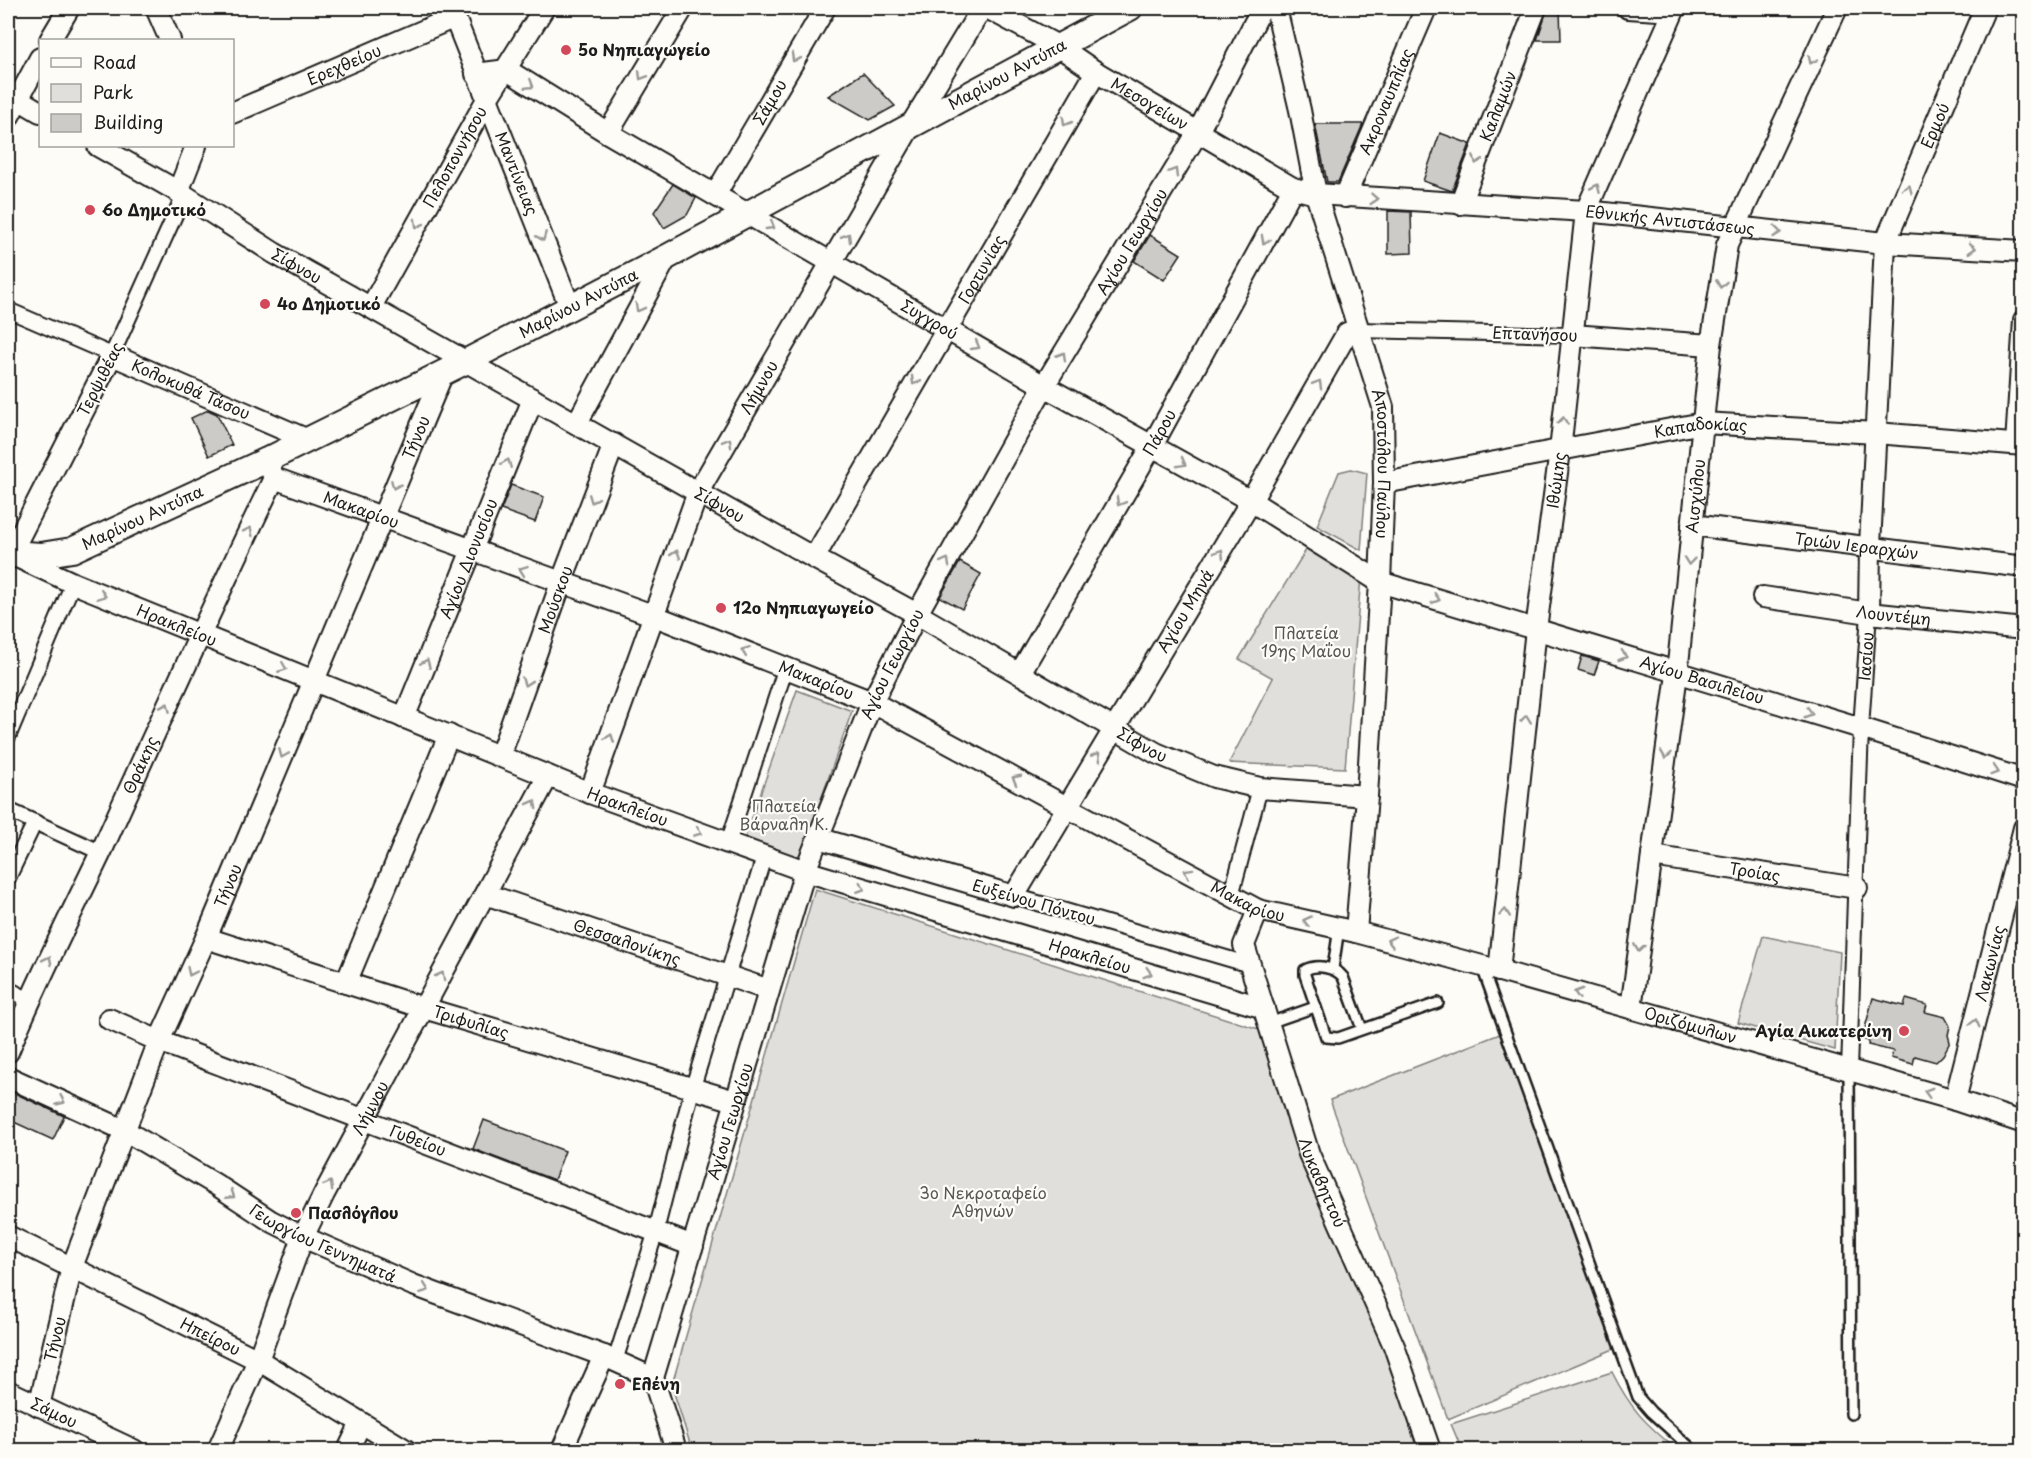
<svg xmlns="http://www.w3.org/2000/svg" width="2031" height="1458" viewBox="0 0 2031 1458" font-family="'Playpen Sans',sans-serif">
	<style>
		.green { fill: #e0dfdb; stroke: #7e7e7c; stroke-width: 1.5 }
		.building { fill: #cccbc8; stroke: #1c1c1c; stroke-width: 1.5 }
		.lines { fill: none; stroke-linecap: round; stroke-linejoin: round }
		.service-casing { stroke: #1c1c1c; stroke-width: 14 }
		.pedestrian-casing { stroke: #1c1c1c; stroke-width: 18 }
		.minor-casing { stroke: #1c1c1c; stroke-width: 24 }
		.tertiary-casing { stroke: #1c1c1c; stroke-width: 28 }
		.service { stroke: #fdfcf7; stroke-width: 9 }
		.pedestrian { stroke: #fdfcf7; stroke-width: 14 }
		.minor { stroke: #fdfcf7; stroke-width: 20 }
		.tertiary { stroke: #fdfcf7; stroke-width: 24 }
		.oneway { stroke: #989794 }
		.poi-dot { fill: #d1495b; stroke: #fdfcf7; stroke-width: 2 }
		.labels { text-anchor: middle; stroke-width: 4.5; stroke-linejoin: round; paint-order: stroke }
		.poi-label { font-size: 16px; font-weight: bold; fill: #1c1c1c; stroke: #fdfcf7; text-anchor: start }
		.street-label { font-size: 16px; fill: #1c1c1c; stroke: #fdfcf7 }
		.park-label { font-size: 16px; fill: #575655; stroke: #fdfcf7 }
	</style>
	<rect width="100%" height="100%" fill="#fdfcf7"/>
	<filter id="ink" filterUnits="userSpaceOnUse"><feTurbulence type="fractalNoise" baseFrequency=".0167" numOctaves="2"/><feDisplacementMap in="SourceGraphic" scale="12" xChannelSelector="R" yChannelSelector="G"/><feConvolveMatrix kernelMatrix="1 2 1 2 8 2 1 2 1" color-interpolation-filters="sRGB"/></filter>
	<g filter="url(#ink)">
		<g class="green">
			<path d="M1351,469L1367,473L1361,550L1317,526L1339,472Z"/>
			<path d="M1309,545L1361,577L1345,768L1229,763L1273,678L1239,659Z"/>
			<path d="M797,690L852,711L800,859L745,837Z"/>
			<path d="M815,889L1262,1030L1390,1359L1417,1450H692L673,1390V1381Z"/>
			<path d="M1763,936L1840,952L1835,1050L1738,1023Z"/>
			<path d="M1500,1034L1623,1345L1448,1419L1330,1100Z"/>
			<path d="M1612,1372C1631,1410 1645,1423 1677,1450H1462L1451,1424Z"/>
		</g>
		<g class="building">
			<path d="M1547,10H1560L1561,40H1537Z"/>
			<path d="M863,73L895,106L870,120L828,96Z"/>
			<path d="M1315,124H1363L1338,182H1327Z"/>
			<path d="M1440,133L1470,144L1452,191L1423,181Z"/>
			<path d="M673,184L696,198L687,215L664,228L654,212Z"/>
			<path d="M1388,211L1411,212L1412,253L1388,254Z"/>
			<path d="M1150,235L1181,254L1164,280L1134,261Z"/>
			<path d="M208,410L217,414L232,445L209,456L191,418Z"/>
			<path d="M511,485L544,497L535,522L501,510Z"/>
			<path d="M960,562L981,574L962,609L940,597Z"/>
			<path d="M1582,656L1599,661L1594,675L1578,670Z"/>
			<path d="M1873,998L1904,1006L1906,999L1927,1005L1925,1012L1945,1017L1950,1026L1948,1035L1950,1042L1943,1055L1936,1062L1915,1056L1913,1064L1891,1058L1893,1051L1868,1045L1869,1041L1862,1039Z"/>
			<path d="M8,1090L64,1116L53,1140L14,1122L8,1135Z"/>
			<path d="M484,1120L565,1151L554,1180L473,1149Z"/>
		</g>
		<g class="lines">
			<defs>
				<g id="service">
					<path d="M1482,967L1638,1397L1651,1412L1693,1450"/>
					<path d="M1333,968L1339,928"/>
					<path d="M1269,1023L1315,1007"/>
					<path d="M1362,1029L1343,977C1335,967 1317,964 1305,970V975L1326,1037L1338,1038L1438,1003"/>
					<path d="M1849,1070L1851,1414"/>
				</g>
				<g id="pedestrian">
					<path d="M8,310L112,355L184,195"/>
					<path d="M1358,330L1572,335"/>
					<path d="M8,737L73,583"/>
					<path d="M8,810L100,852"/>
					<path d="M728,843L786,667"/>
					<path d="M8,878L35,822"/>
					<path d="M1014,896L1250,965"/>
					<path d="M1231,896L1260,788"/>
					<path d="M8,989L29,1000"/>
					<path id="s1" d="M1849,1070L1861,728L1869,613"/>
					<path d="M615,1361L656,1231L692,1090L764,857"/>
				</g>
				<g id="minor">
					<path d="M156,8L170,40"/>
					<path id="s2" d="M451,8L570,307"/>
					<path id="s3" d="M987,8L1058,46L1096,72L1293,188L1316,194L1586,211L1885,243L2024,251"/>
					<path id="s4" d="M1276,8L1300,110L1316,194L1383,407L1384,483L1380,582L1367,796L1356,932"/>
					<path d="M1628,8L1673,11"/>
					<path d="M50,40L69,8"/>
					<path id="s5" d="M476,74L507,70L608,133L1044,386L1251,501L1380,582L1861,728L2024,780"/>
					<path d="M8,93L40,112"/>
					<path id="s6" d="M232,113L455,17"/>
					<path d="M8,118L40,58"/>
					<path d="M608,133L683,8"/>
					<path id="s7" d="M98,146L184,195L274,253L814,558L917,614L1156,753L1214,777L1260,788L1367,796"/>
					<path d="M178,192L196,146"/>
					<path id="s8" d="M715,195L825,8"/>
					<path id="s9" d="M1345,197L1426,8"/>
					<path id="s10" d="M1460,204L1536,8"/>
					<path id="s11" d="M371,307L487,99L544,8"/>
					<path d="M1572,335L1711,345"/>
					<path d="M577,423L667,257"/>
					<path d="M2016,444L2024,320"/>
					<path id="s12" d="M267,460L274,478L655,616L872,702L1258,910L1356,932L1482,966L1955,1100L2024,1123"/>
					<path id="s13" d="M1384,483L1703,423L1876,433L2024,445"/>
					<path id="s14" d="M1692,525L2024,567"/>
					<path id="s15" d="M15,556L73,583L590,793L805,871L1264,1008"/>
					<path id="s16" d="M814,558L1096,72"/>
					<path id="s17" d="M8,559L112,355L308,440"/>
					<path id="s18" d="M1763,597L1869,613L2024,629"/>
					<path id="s19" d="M1869,613L1870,546L1885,243L1985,8"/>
					<path id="s20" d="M1020,673L1152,446L1293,188"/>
					<path id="s21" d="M404,718L533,399"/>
					<path id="s22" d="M500,756L561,583L614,444"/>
					<path id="s23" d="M590,793L698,492L911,125L982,8"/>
					<path id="s24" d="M818,838L1014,896L1251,501L1347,333L1358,330"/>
					<path id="s25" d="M1652,856L1857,888"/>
					<path id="s26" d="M485,894L769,990"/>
					<path id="s27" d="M1258,910L1244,945L1309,1154L1394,1346L1430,1450"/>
					<path id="s28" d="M206,938L424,1008L735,1101"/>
					<path id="s29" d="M1499,971L1536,629L1560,451L1586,211L1675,8"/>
					<path d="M346,983L449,735"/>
					<path id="s30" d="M1631,1008L1677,674L1711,345L1727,245L1837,8"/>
					<path id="s31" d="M109,1019L159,1041L693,1246"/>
					<path id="s32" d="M8,1052C36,983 70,917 102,850C158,725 215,601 274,478"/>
					<path id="s33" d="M8,1077L124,1130L215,1184L271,1221L303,1237L413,1285L604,1356L653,1378"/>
					<path id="s34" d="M1955,1100L2024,828"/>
					<path id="s35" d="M8,1236L258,1360L406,1450"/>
					<path id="s36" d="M653,1378L805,871L872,702L917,614L1044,386L1198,132L1262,8"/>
					<path d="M653,1378L676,1450"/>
					<path id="s37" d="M8,1391L134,1450"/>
					<path id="s38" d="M39,1406L72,1267L159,1041L206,938L443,373"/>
					<path id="s39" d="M218,1450L258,1360L303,1237L324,1194L548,776"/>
					<path d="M348,1450L361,1423"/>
					<path d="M562,1450L604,1356"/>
				</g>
				<g id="tertiary">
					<path id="s40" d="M8,553L41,555L72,550L267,460L467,361L667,257L1130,8"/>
				</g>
			</defs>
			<use href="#service" class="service-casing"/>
			<use href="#pedestrian" class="pedestrian-casing"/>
			<use href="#minor" class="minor-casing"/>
			<use href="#tertiary" class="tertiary-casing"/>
			<use href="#service" class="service"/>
			<use href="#pedestrian" class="pedestrian"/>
			<use href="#minor" class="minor"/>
			<use href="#tertiary" class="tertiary"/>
		</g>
		<defs><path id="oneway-chevron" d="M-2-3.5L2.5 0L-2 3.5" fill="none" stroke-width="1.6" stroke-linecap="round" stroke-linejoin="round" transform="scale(1.5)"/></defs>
		<g class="oneway">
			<use href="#oneway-chevron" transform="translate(795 58) rotate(120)"/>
			<use href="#oneway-chevron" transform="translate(1812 60) rotate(115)"/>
			<use href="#oneway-chevron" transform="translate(642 76) rotate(121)"/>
			<use href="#oneway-chevron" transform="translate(530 85) rotate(32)"/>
			<use href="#oneway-chevron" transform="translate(1066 122) rotate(120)"/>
			<use href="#oneway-chevron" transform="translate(1477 160) rotate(111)"/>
			<use href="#oneway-chevron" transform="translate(1174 172) rotate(-59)"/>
			<use href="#oneway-chevron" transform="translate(1596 188) rotate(-66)"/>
			<use href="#oneway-chevron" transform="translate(1908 189) rotate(-67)"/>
			<use href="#oneway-chevron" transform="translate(1374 199) rotate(4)"/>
			<use href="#oneway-chevron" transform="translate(418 224) rotate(119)"/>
			<use href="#oneway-chevron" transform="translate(771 226) rotate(31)"/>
			<use href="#oneway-chevron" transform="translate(1777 232) rotate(6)"/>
			<use href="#oneway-chevron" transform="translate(542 237) rotate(68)"/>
			<use href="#oneway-chevron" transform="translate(847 237) rotate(-60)"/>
			<use href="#oneway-chevron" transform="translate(1265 240) rotate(119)"/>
			<use href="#oneway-chevron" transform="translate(1972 248) rotate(3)"/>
			<use href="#oneway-chevron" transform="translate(1721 284) rotate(99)"/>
			<use href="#oneway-chevron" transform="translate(639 308) rotate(118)"/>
			<use href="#oneway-chevron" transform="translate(976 346) rotate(30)"/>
			<use href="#oneway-chevron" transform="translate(1062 356) rotate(-59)"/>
			<use href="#oneway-chevron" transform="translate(915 381) rotate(120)"/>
			<use href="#oneway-chevron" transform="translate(1318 384) rotate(-60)"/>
			<use href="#oneway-chevron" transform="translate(1563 421) rotate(-84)"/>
			<use href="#oneway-chevron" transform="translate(728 442) rotate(-60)"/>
			<use href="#oneway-chevron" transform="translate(507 463) rotate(-68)"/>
			<use href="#oneway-chevron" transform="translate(1182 463) rotate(29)"/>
			<use href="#oneway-chevron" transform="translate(395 485) rotate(113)"/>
			<use href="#oneway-chevron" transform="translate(593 499) rotate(111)"/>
			<use href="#oneway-chevron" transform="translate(1120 502) rotate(120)"/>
			<use href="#oneway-chevron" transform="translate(249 531) rotate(-64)"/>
			<use href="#oneway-chevron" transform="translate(1220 553) rotate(-59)"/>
			<use href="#oneway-chevron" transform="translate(676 554) rotate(-71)"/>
			<use href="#oneway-chevron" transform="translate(1689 561) rotate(96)"/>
			<use href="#oneway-chevron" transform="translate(946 562) rotate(-61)"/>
			<use href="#oneway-chevron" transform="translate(523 570) rotate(-160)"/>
			<use href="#oneway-chevron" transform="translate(102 595) rotate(22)"/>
			<use href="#oneway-chevron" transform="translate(1436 599) rotate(17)"/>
			<use href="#oneway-chevron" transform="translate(745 651) rotate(-159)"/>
			<use href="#oneway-chevron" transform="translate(1623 656) rotate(18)"/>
			<use href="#oneway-chevron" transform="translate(426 663) rotate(-68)"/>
			<use href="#oneway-chevron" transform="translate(283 668) rotate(22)"/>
			<use href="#oneway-chevron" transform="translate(526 682) rotate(109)"/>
			<use href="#oneway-chevron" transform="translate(166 707) rotate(-66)"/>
			<use href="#oneway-chevron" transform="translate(1809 713) rotate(16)"/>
			<use href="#oneway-chevron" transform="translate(1526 719) rotate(-84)"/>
			<use href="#oneway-chevron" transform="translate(610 738) rotate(-70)"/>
			<use href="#oneway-chevron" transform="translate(283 754) rotate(113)"/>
			<use href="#oneway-chevron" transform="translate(1666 755) rotate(98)"/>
			<use href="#oneway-chevron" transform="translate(1097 756) rotate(-59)"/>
			<use href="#oneway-chevron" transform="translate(1995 771) rotate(18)"/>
			<use href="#oneway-chevron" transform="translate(1016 779) rotate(-152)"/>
			<use href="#oneway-chevron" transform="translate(533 804) rotate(-62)"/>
			<use href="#oneway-chevron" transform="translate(698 832) rotate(20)"/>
			<use href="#oneway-chevron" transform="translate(1188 872) rotate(-151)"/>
			<use href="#oneway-chevron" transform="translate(861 888) rotate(17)"/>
			<use href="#oneway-chevron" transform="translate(1505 913) rotate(-84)"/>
			<use href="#oneway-chevron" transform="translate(1307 921) rotate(-167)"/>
			<use href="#oneway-chevron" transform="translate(1391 941) rotate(-165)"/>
			<use href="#oneway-chevron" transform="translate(1639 948) rotate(98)"/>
			<use href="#oneway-chevron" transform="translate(48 960) rotate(-64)"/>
			<use href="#oneway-chevron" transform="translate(191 972) rotate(115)"/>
			<use href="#oneway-chevron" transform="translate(1148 973) rotate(17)"/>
			<use href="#oneway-chevron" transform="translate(441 976) rotate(-62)"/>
			<use href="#oneway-chevron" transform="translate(1578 993) rotate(-164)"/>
			<use href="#oneway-chevron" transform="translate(1975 1023) rotate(-76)"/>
			<use href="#oneway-chevron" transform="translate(1928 1092) rotate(-164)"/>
			<use href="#oneway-chevron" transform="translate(61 1101) rotate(25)"/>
			<use href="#oneway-chevron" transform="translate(329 1185) rotate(-61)"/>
			<use href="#oneway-chevron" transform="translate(231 1195) rotate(33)"/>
			<use href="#oneway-chevron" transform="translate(425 1289) rotate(20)"/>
		</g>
	</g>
	<g class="poi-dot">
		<circle cx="566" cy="50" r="6"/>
		<circle cx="90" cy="210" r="6"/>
		<circle cx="265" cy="304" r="6"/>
		<circle cx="721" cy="608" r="6"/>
		<circle cx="1904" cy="1031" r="6"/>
		<circle cx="296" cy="1213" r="6"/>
		<circle cx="620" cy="1384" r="6"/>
	</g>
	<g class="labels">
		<g class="poi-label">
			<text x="578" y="56">5ο Νηπιαγωγείο</text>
			<text x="102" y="216">6ο Δημοτικό</text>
			<text x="277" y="310">4ο Δημοτικό</text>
			<text x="733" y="614">12ο Νηπιαγωγείο</text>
			<text x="1892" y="1037" text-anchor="end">Αγία Αικατερίνη</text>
			<text x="308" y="1219">Πασλόγλου</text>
			<text x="632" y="1390">Ελένη</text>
		</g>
		<g class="street-label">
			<text dy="6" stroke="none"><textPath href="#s6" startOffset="122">Ερεχθείου</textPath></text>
			<text dy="6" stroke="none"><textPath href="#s40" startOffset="1114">Μαρίνου Αντύπα</textPath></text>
			<text dy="6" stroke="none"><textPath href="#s8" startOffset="108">Σάμου</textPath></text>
			<text dy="6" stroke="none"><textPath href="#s9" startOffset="104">Ακροναυπλίας</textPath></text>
			<text dy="6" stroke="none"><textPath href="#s3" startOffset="189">Μεσογείων</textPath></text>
			<text dy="6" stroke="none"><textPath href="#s10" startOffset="105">Καλαμών</textPath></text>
			<text dy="6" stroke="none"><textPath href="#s19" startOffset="498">Ερμού</textPath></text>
			<text dy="6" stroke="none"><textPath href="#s11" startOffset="172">Πελοποννήσου</textPath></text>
			<text dy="6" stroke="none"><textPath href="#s2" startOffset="178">Μαντίνειας</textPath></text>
			<text dy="6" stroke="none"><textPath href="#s3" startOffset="734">Εθνικής Αντιστάσεως</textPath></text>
			<text dy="6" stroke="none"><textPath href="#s36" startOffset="1240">Αγίου Γεωργίου</textPath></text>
			<text dy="6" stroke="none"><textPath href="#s7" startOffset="232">Σίφνου</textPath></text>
			<text dy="6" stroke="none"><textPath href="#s16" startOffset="334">Γορτυνίας</textPath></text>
			<text dy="6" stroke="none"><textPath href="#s40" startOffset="628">Μαρίνου Αντύπα</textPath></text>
			<text dy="6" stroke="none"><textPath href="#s5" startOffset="522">Συγγρού</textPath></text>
			<text transform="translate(1535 334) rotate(2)" y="6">Επτανήσου</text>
			<text transform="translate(100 379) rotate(-63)" y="6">Τερψιθέας</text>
			<text dy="6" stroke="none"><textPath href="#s23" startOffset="441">Λήμνου</textPath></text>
			<text dy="6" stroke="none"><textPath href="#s17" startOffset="315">Κολοκυθά Τάσου</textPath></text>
			<text dy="6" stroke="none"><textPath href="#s13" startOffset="322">Καπαδοκίας</textPath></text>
			<text dy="6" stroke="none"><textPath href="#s20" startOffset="278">Πάρου</textPath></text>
			<text dy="6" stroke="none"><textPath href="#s38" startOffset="1041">Τήνου</textPath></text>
			<text dy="6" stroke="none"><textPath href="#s4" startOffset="470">Αποστόλου Παύλου</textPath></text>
			<text dy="6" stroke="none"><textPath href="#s29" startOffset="494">Ιθώμης</textPath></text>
			<text dy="6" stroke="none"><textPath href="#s30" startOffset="516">Αισχύλου</textPath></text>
			<text dy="6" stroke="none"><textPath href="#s7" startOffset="718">Σίφνου</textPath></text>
			<text dy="6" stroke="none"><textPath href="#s12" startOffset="112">Μακαρίου</textPath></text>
			<text dy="6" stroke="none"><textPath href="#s40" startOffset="142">Μαρίνου Αντύπα</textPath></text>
			<text dy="6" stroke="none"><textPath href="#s14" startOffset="166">Τριών Ιεραρχών</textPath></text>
			<text dy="6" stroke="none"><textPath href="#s21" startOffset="172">Αγίου Διονυσίου</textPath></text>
			<text dy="6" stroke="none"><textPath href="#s22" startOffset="166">Μούσκου</textPath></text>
			<text dy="6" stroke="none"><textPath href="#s24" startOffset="537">Αγίου Μηνά</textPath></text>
			<text dy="6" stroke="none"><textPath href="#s18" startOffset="132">Λουντέμη</textPath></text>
			<text dy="6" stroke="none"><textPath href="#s15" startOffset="176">Ηρακλείου</textPath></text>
			<text dy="6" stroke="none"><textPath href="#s1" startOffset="414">Ιασίου</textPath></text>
			<text dy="6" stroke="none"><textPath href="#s36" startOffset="754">Αγίου Γεωργίου</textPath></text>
			<text dy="6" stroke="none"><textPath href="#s12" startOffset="598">Μακαρίου</textPath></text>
			<text dy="6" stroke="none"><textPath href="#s5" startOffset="1380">Αγίου Βασιλείου</textPath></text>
			<text dy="6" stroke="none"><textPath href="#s7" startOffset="1204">Σίφνου</textPath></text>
			<text dy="6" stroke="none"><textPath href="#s32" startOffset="316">Θράκης</textPath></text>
			<text dy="6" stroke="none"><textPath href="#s15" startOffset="662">Ηρακλείου</textPath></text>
			<text dy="6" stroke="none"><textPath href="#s25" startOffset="104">Τροίας</textPath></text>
			<text dy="6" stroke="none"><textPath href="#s38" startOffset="555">Τήνου</textPath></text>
			<text dy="6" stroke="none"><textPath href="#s12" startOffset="1084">Μακαρίου</textPath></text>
			<text transform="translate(1034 902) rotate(16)" y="6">Ευξείνου Πόντου</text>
			<text dy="6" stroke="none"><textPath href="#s26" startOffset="150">Θεσσαλονίκης</textPath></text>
			<text dy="6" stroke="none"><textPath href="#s15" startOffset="1148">Ηρακλείου</textPath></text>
			<text dy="6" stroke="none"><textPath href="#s34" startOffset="141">Λακωνίας</textPath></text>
			<text dy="6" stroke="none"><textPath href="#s28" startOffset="278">Τριφυλίας</textPath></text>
			<text dy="6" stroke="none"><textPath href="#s12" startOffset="1544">Οριζόμυλων</textPath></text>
			<text dy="6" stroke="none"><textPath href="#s39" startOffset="375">Λήμνου</textPath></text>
			<text dy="6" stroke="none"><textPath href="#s36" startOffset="268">Αγίου Γεωργίου</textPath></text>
			<text dy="6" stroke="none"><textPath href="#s31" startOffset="332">Γυθείου</textPath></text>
			<text dy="6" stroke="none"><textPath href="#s27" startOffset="288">Λυκαβηττού</textPath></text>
			<text dy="6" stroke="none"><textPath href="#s33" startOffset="357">Γεωργίου Γεννηματά</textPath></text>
			<text dy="6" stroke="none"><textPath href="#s35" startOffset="226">Ηπείρου</textPath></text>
			<text dy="6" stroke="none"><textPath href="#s38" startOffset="69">Τήνου</textPath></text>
			<text dy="6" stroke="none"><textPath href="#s37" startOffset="51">Σάμου</textPath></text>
		</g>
		<g class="park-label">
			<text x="1306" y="639">Πλατεία<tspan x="1306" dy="18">19ης Μαΐου</tspan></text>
			<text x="784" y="812">Πλατεία<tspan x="784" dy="18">Βάρναλη Κ.</tspan></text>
			<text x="983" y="1199">3ο Νεκροταφείο<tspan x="983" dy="18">Αθηνών</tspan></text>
		</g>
	</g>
	<rect width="2031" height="1458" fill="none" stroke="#fdfcf7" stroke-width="30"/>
	<rect x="15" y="15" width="2001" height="1428" fill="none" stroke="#1c1c1c" stroke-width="2" filter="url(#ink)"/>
	<rect x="39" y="39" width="195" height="108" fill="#fdfcf7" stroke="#a3a29f" stroke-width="1.5"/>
	<rect x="51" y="58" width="30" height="9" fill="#fdfcf7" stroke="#a3a29f" stroke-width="1.5"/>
	<text x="93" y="69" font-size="18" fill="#1c1c1c">Road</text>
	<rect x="51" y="84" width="30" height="18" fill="#e0dfdb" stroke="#a3a29f" stroke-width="1.5"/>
	<text x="93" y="99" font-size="18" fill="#1c1c1c">Park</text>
	<rect x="51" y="114" width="30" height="18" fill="#cccbc8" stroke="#a3a29f" stroke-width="1.5"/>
	<text x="93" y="129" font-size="18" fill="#1c1c1c">Building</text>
</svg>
